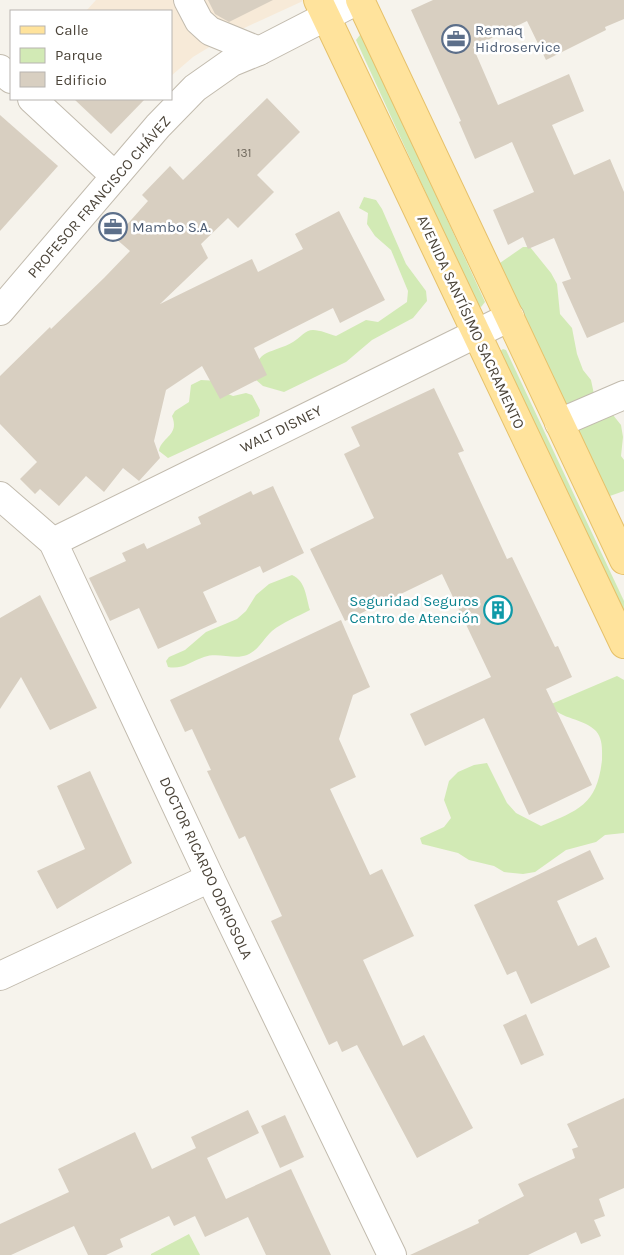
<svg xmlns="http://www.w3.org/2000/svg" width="624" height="1255" viewBox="0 0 624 1255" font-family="Karla,sans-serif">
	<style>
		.commercial { fill: #f7ead8 }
		.green { fill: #d2eab5 }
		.building { fill: #d8cfc1 }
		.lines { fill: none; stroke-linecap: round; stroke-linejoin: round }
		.minor-casing { stroke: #c2bbae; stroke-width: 30 }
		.major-casing { stroke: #e6c16a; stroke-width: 30 }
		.minor { stroke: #fff; stroke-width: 28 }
		.major { stroke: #ffe39c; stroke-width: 28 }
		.labels { text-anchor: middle; stroke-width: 5; stroke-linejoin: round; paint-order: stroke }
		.number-label { font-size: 12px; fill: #6e675b }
		.service-label { font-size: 15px; fill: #4e5e75; stroke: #fff; text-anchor: start }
		.street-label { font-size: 15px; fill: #4b4439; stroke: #fff }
		.culture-label { font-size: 15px; fill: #0d838f; stroke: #fff; text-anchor: end }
	</style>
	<rect width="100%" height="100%" fill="#f6f3ec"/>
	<path class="commercial" d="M96,0H302L303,1L229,35L193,57L171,76V11H86Z"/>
	<g class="green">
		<path d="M360,35L363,36L485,302L481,307L477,305L356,40Z"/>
		<path d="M364,197L376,200L382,209L406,264L426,291L427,301L413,318L372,340L346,362L284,392L263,386L255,379C254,348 273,354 293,342C300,338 305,330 313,330C320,330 329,334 336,336L366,320L378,322L407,302L408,291L391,250L375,236L367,224L368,213L359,208Z"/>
		<path d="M523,247H530L551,273L557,284L560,314L572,328L577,354L583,370L591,380L595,399L602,409L613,415L621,425L623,437L621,456L624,460V491L607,497L497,265Z"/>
		<path d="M503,349L506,350L624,601V620L500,351Z"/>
		<path d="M201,380L219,381L228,394L233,396L246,393L252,395L260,410L259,416L168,458L159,451C161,437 180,436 172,416L175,411L189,402L191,385Z"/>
		<path d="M292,575C306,581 306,598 310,610C297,617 283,622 272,631C263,639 259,650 247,655C234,660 218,652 204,657C192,661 182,670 168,667L166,661L169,657L185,650L206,632L237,619L246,611L256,595L269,584Z"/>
		<path d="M617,676L624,680V833L605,835L596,842L566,850L535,872L523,874L504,872L494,866L469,860L458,853L422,844L420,838L444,827L451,818L444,800L449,781L458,772L474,765L487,763L507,803L516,813L541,826C579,810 597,805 602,760C602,750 603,739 596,731C583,718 562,720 549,705Z"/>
		<path d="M189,1234L200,1255H151V1254Z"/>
	</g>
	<g class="building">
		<path d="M208,0H273L229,22L215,14Z"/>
		<path d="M433,0H624V19L605,27L606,30L546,60L527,21L473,47L498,105L569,74L584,111L552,125L574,175L610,159L624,192V322L587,338L562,282L571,279L554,238L528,249L523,237L508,245L493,210L534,192L512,142L475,159L459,122L461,121L411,10Z"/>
		<path d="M267,98L300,132L257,175L274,192L238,228L228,218L201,244L208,258L160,304L252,259L258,272L303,249L295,234L339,211L385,300L340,323L333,308L254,348L267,375L220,399L202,366L166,390L154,441L160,458L139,481L123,468L104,492L86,476L59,506L40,489L35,494L20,479L37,462L0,424V376L50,327L51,329L104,278L130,251L115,238L148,201L142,195L170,166L183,180Z"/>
		<path d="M74,99H145L111,134Z"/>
		<path d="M0,115L58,166L0,231Z"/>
		<path d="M434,388L464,451L458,453L507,559L512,557L555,647L558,646L572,677L546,689L592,785L529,815L484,718L425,746L410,714L491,677L442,574L345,621L310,549L374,518L344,454L360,446L351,427Z"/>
		<path d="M273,486L304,553L263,573L260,566L203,592L217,622L158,649L139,608L110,621L89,578L126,561L122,553L144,543L147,549L201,524L198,517L251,491L253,495Z"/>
		<path d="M40,595L97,708L50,730L21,677L0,709V618Z"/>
		<path d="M341,620L370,687L353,695L339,739L356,777L330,789L370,875L382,869L414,936L363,960L403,1046L424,1035L473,1128L417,1158L357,1045L342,1052L337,1041L329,1045L271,921L282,916L245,836L239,839L207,771L211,770L192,729L185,732L170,700Z"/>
		<path d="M90,771L132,863L57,909L37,871L85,849L57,786Z"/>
		<path d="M590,850L604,879L557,901L578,946L596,937L610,967L531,1004L516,971L507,975L474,905Z"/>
		<path d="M526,1014L544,1055L521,1065L503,1025Z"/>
		<path d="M624,1098V1188L599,1199L605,1216L594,1220L601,1236L581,1244L576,1232L528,1255H410L479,1223L478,1220L524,1196L518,1184L575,1158L572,1149L578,1147L567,1124Z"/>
		<path d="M248,1110L259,1133L207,1158L226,1199L291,1169L331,1255H266L248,1217L205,1237L195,1216L174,1226L169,1216L120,1239L123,1247L106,1255H88L74,1226L11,1255H0V1224L69,1192L58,1169L135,1132L152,1169L196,1148L191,1137Z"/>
		<path d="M285,1115L304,1157L280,1168L261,1126Z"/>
	</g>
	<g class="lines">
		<defs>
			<g id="minor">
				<path d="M188,0L199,21L210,31L259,51"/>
				<path d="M0,69L11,79"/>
				<path d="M32,99L115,176"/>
				<path d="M0,311L158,126L195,88L232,62L259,51L358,0"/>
				<path d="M559,423L624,395"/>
				<path d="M0,496L53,542L210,878L392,1255"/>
				<path d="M53,542L510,317"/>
				<path d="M0,976L210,878"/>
			</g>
			<g id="major">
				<path d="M318,0L624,644"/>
				<path d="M360,0L624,560"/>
			</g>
		</defs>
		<use href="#minor" class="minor-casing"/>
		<use href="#major" class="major-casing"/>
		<use href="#minor" class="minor"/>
		<use href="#major" class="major"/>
	</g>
	<defs>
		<symbol id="office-ring" viewBox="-11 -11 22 22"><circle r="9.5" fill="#fff" stroke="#5c6f8a" stroke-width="1.5"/><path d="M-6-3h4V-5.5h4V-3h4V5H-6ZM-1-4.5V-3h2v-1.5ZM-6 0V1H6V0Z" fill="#5c6f8a"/></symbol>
		<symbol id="building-ring" viewBox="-11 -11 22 22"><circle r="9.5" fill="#fff" stroke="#0f9aa8" stroke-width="1.5"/><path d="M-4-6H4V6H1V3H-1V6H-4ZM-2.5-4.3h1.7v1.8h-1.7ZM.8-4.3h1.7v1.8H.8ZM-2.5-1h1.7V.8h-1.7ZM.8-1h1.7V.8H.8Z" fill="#0f9aa8"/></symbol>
	</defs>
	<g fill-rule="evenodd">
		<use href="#office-ring" x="440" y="23" width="32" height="32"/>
		<use href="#office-ring" x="97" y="211" width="32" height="32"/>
		<use href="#building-ring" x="482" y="594" width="32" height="32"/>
	</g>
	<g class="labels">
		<g class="number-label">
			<text x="244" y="157">131</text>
		</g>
		<g class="service-label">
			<text x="475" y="35">Remaq<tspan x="475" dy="17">Hidroservice</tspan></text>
			<text x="132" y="232">Mambo S.A.</text>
		</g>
		<g class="street-label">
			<text transform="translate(99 197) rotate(-49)" y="5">PROFESOR FRANCISCO CHÁVEZ</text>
			<text transform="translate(471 322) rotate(65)" y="5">AVENIDA SANTÍSIMO SACRAMENTO</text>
			<text transform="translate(281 429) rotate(-26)" y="5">WALT DISNEY</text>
			<text transform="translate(206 868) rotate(65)" y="5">DOCTOR RICARDO ODRIOSOLA</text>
		</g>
		<g class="culture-label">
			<text x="479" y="606">Seguridad Seguros<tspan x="479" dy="17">Centro de Atención</tspan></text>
		</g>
	</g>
	<rect x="10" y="10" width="162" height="90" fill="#ffffff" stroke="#b7b4b0"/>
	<rect x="20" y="26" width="25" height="8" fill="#ffe39c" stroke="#b7b4b0"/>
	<text x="55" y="35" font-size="15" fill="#4b4439">Calle</text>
	<rect x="20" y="48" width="25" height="15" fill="#d2eab5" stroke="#b7b4b0"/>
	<text x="55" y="60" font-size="15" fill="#4b4439">Parque</text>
	<rect x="20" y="72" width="25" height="15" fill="#d8cfc1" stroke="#b7b4b0"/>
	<text x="55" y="85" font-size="15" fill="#4b4439">Edificio</text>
</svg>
